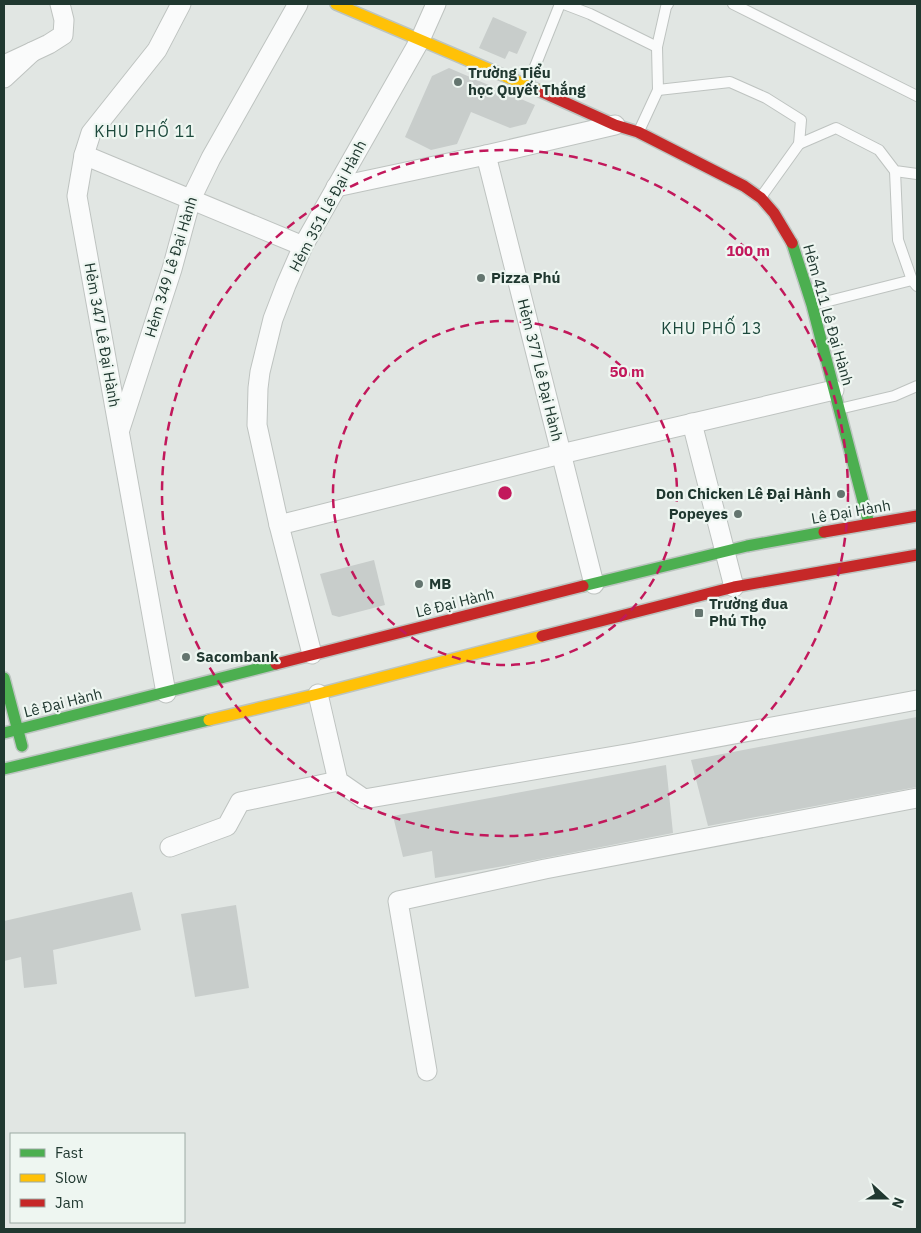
<svg xmlns="http://www.w3.org/2000/svg" width="921" height="1233" viewBox="0 0 921 1233" font-family="'IBM Plex Sans',sans-serif">
	<style>
		.building { fill: #c8cdcb }
		.lines { fill: none; stroke-linecap: round; stroke-linejoin: round }
		.lane-casing { stroke: #bec3c0; stroke-width: 12 }
		.street-casing { stroke: #bec3c0; stroke-width: 21 }
		.fast-casing { stroke: #bcc4c0; stroke-width: 14 }
		.slow-casing { stroke: #bcc4c0; stroke-width: 14 }
		.jam-casing { stroke: #bcc4c0; stroke-width: 14 }
		.lane { stroke: #fafbfb; stroke-width: 10 }
		.street { stroke: #fafbfb; stroke-width: 19 }
		.fast { stroke: #4caf50; stroke-width: 11 }
		.slow { stroke: #ffc107; stroke-width: 11 }
		.jam { stroke: #c62828; stroke-width: 11 }
		.ring { fill: none; stroke: #c2185b; stroke-width: 2.5; stroke-dasharray: 9 6 }
		.poi-dot { fill: #64756f; stroke: #eef6f1; stroke-width: 2 }
		.labels { text-anchor: middle; stroke-width: 4.5; stroke-linejoin: round; paint-order: stroke }
		.poi-label { font-size: 15px; font-weight: bold; fill: #203830; stroke: #eef6f1; text-anchor: start }
		.street-label { font-size: 15px; fill: #203830; stroke: #eef6f1 }
		.neighbourhood-label { font-size: 16px; letter-spacing: 1px; fill: #1c493c; stroke: #eef6f1 }
		.centre { fill: #c2185b; stroke: #eef6f1; stroke-width: 2.5 }
		.ring-label { font-size: 15px; text-anchor: middle; font-weight: bold; fill: #c2185b; stroke: #eef6f1; stroke-width: 4.5; stroke-linejoin: round; paint-order: stroke }
	</style>
	<rect width="100%" height="100%" fill="#e1e6e3"/>
	<g class="building">
		<path d="M493,17L527,32L517,54L509,51L505,59L479,48Z"/>
		<path d="M449,68L535,105L526,124L510,128L471,112L457,144L431,150L405,137L432,76Z"/>
		<path d="M374,560L385,605L339,617L332,615L320,574Z"/>
		<path d="M917,717V787L708,826L691,760Z"/>
		<path d="M666,765L673,833L504,866L435,878L432,851L403,857L393,816Z"/>
		<path d="M132,892L141,930L53,950L57,984L24,988L21,957L4,961V921Z"/>
		<path d="M236,905L249,988L195,997L181,914Z"/>
	</g>
	<g class="lines">
		<defs>
			<g id="lane">
				<path d="M564,4L590,14L657,47"/>
				<path d="M733,4L917,96"/>
				<path d="M528,84L560,4"/>
				<path d="M658,90L730,82L766,98L801,120L799,144L836,128L879,150L895,171L917,174"/>
				<path d="M639,131L658,90L657,47L666,7L668,4"/>
				<path d="M895,171L898,240L912,280L917,286"/>
				<path d="M761,197L799,144"/>
				<path d="M813,305L912,280"/>
				<path d="M839,409L894,396L917,386"/>
			</g>
			<g id="street">
				<path d="M32,52L49,44L63,35L64,20L60,4"/>
				<path d="M4,65L32,52L4,78"/>
				<path d="M84,155L303,246"/>
				<path d="M486,155L594,584"/>
				<path d="M336,187L486,155L615,125"/>
				<path d="M692,423L734,587"/>
				<path d="M120,429L172,269L191,199L211,158L298,4"/>
				<path d="M279,525L561,454L834,390"/>
				<path d="M312,654L279,525L257,425L258,388L260,372L273,319L286,285L303,246L420,40L436,4"/>
				<path d="M166,693L77,196L84,155L91,133L157,50L181,4"/>
				<path d="M318,694L338,781L364,799L632,753L917,700"/>
				<path d="M170,847L227,826L240,802L338,781"/>
				<path d="M427,1071L398,901L545,869L917,798"/>
			</g>
			<g id="fast">
				<path d="M792,243L812,305L869,524"/>
				<path d="M583,586L747,546L824,532"/>
				<path d="M4,678L22,746"/>
				<path d="M4,733L276,664"/>
				<path d="M4,769L209,720"/>
			</g>
			<g id="slow">
				<path d="M336,4L540,91"/>
				<path d="M209,720L318,694L542,636"/>
			</g>
			<g id="jam">
				<path d="M540,91L615,125L638,132L744,186L761,198L774,213L792,243"/>
				<path d="M824,532L917,516"/>
				<path d="M542,636L734,587L917,555"/>
				<path d="M276,664L583,586"/>
			</g>
		</defs>
		<use href="#lane" class="lane-casing"/>
		<use href="#street" class="street-casing"/>
		<use href="#fast" class="fast-casing"/>
		<use href="#slow" class="slow-casing"/>
		<use href="#jam" class="jam-casing"/>
		<use href="#lane" class="lane"/>
		<use href="#street" class="street"/>
		<use href="#fast" class="fast"/>
		<use href="#slow" class="slow"/>
		<use href="#jam" class="jam"/>
	</g>
	<g class="ring">
		<circle cx="505" cy="493" r="172"/>
		<circle cx="505" cy="493" r="343"/>
	</g>
	<g class="poi-dot">
		<circle cx="458" cy="82" r="5"/>
		<circle cx="481" cy="278" r="5"/>
		<circle cx="841" cy="494" r="5"/>
		<circle cx="738" cy="514" r="5"/>
		<circle cx="419" cy="584" r="5"/>
		<rect x="694" y="608" width="10" height="10" rx="2.5"/>
		<circle cx="186" cy="657" r="5"/>
	</g>
	<g class="labels">
		<g class="poi-label">
			<text x="468" y="78">Trường Tiểu<tspan x="468" dy="17">học Quyết Thắng</tspan></text>
			<text x="491" y="283">Pizza Phú</text>
			<text x="831" y="499" text-anchor="end">Don Chicken Lê Đại Hành</text>
			<text x="728" y="519" text-anchor="end">Popeyes</text>
			<text x="429" y="589">MB</text>
			<text x="709" y="609">Trường đua<tspan x="709" dy="17">Phú Thọ</tspan></text>
			<text x="196" y="662">Sacombank</text>
		</g>
		<g class="street-label">
			<text transform="translate(328 206) rotate(-62)" y="5">Hẻm 351 Lê Đại Hành</text>
			<text transform="translate(171 267) rotate(-73)" y="5">Hẻm 349 Lê Đại Hành</text>
			<text transform="translate(828 315) rotate(74)" y="5">Hẻm 411 Lê Đại Hành</text>
			<text transform="translate(102 335) rotate(80)" y="5">Hẻm 347 Lê Đại Hành</text>
			<text transform="translate(540 370) rotate(76)" y="5">Hẻm 377 Lê Đại Hành</text>
			<text transform="translate(851 512) rotate(-10)" y="5">Lê Đại Hành</text>
			<text transform="translate(455 603) rotate(-14)" y="5">Lê Đại Hành</text>
			<text transform="translate(63 703) rotate(-14)" y="5">Lê Đại Hành</text>
		</g>
		<g class="neighbourhood-label">
			<text x="145" y="137">KHU PHỐ 11</text>
			<text x="712" y="334">KHU PHỐ 13</text>
		</g>
	</g>
	<circle cx="505" cy="493" r="8" class="centre"/>
	<g class="ring-label">
		<text x="748" y="256">100 m</text>
		<text x="627" y="377">50 m</text>
	</g>
	<rect width="921" height="1233" fill="none" stroke="#203830" stroke-width="10"/>
	<rect x="10" y="1133" width="175" height="90" fill="#eef6f1" stroke="#9caaa4"/>
	<rect x="20" y="1149" width="25" height="8" fill="#4caf50" stroke="#9caaa4"/>
	<text x="55" y="1158" font-size="15" fill="#203830">Fast</text>
	<rect x="20" y="1174" width="25" height="8" fill="#ffc107" stroke="#9caaa4"/>
	<text x="55" y="1183" font-size="15" fill="#203830">Slow</text>
	<rect x="20" y="1199" width="25" height="8" fill="#c62828" stroke="#9caaa4"/>
	<text x="55" y="1208" font-size="15" fill="#203830">Jam</text>
	<g transform="translate(886 1198) rotate(111)" stroke="#eef6f1" stroke-width="4" paint-order="stroke">
	<path d="M0-4L9 19L0 12L-9 19Z" fill="#203830"/>
	<text y="-8" font-size="14" font-weight="bold" text-anchor="middle" fill="#203830">N</text>
	</g>
</svg>
